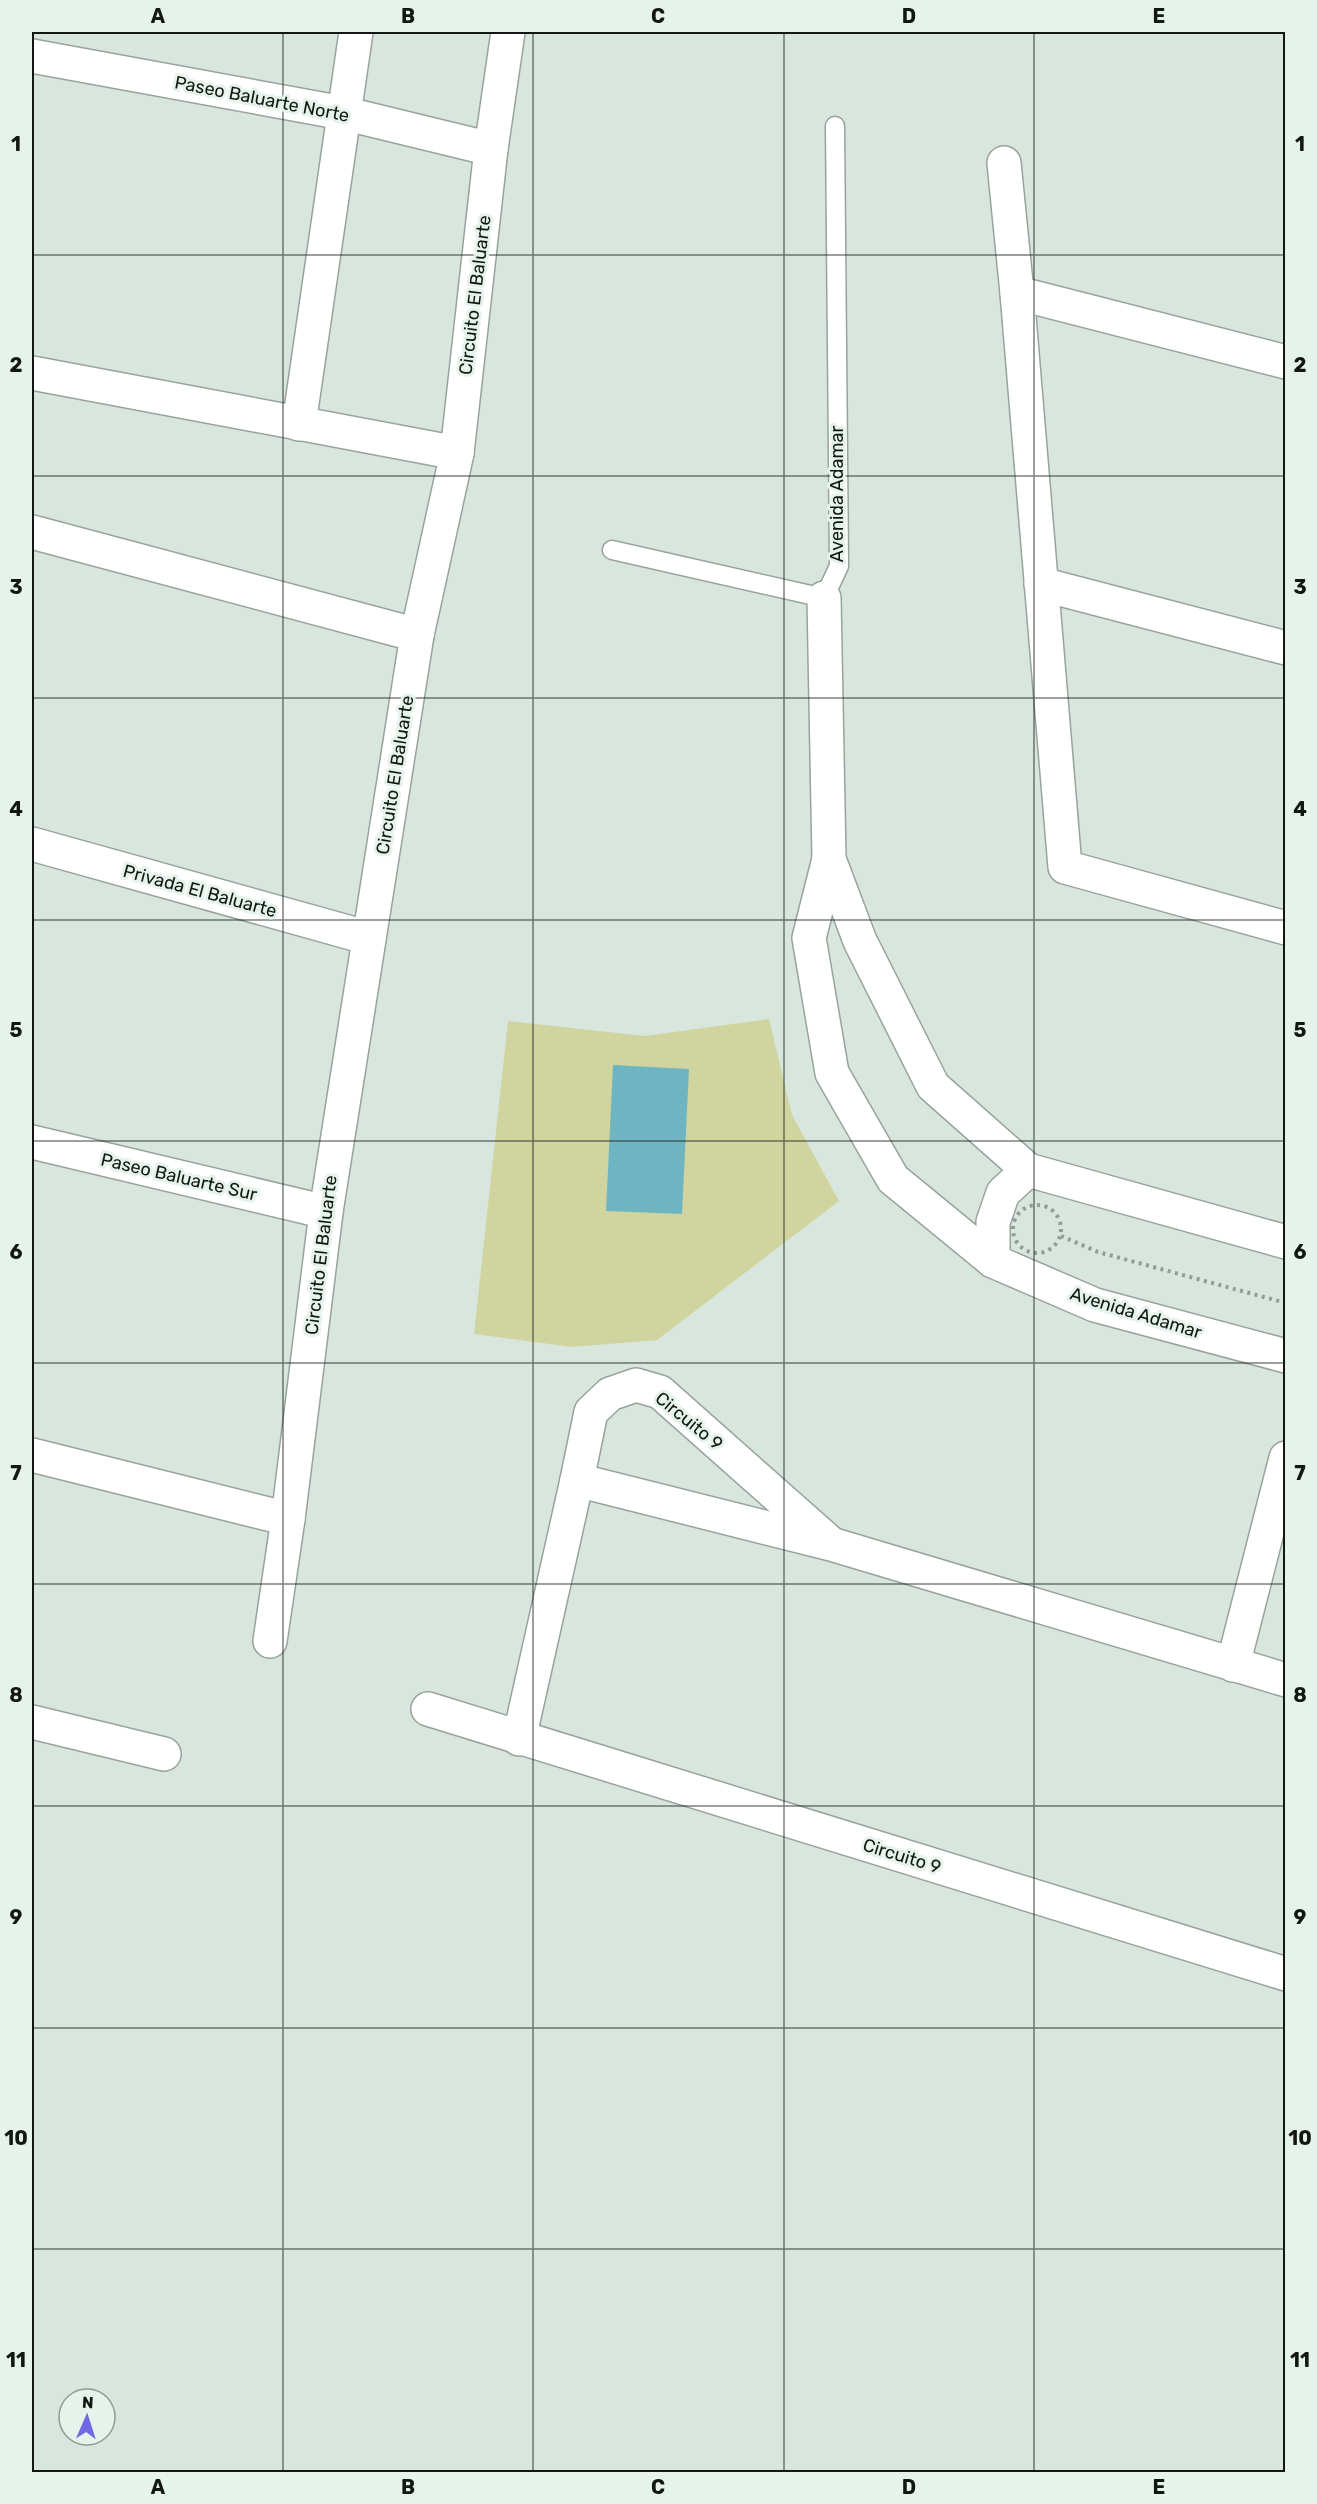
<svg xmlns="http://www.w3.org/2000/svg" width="1317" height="2504" viewBox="0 0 1317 2504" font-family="Rubik,sans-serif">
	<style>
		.green { fill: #d0d59f }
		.water { fill: #6fb5c1 }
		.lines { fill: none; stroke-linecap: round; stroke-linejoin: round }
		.service-casing { stroke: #97a49d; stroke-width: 21 }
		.minor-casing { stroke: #97a49d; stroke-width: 36 }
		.tertiary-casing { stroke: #97a49d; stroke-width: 36 }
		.path { stroke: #919c96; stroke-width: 4; stroke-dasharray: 3 4.5; stroke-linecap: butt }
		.service { stroke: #fff; stroke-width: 18 }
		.minor { stroke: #fff; stroke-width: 33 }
		.tertiary { stroke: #fff; stroke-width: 33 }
		.grid { fill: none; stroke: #121714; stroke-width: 1.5; stroke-opacity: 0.55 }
		.labels { text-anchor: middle; stroke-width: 6; stroke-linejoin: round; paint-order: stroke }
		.street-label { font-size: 18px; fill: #121714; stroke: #e5f3eb }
		.neatline { fill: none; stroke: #121714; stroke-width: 2 }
		.grid-label { font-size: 20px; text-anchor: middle; font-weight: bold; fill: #121714 }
	</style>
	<rect width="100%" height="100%" fill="#d8e6de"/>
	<path class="green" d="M769,1019L792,1115L839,1201L657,1340L572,1347L474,1334L508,1021L645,1036Z"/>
	<path class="water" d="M613,1065L689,1069L682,1214L606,1211Z"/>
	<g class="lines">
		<defs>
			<path id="service" d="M612,550L824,598L839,566L835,126"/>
			<g id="minor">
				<path d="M32,56L343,113L491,149"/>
				<path d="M1004,163L1017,293L1065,867L1286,928"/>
				<path d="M1017,293L1286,362"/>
				<path d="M32,373L457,453L417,635L326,1212L288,1519L270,1641"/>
				<path d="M32,532L417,635"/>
				<path d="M1041,584L1286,648"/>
				<path d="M824,598L829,859"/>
				<path d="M32,844L369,938"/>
				<path d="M32,1142L326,1212"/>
				<path d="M32,1455L288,1519"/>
				<path d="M577,1480L591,1412L610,1394L636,1385L660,1392L828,1541"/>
				<path d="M1233,1665L1286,1458"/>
				<path d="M428,1709L1286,1974"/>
				<path d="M32,1722L164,1754"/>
				<path d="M519,1739L577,1480L831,1544L1286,1680"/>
			</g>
			<g id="tertiary">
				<path d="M299,424L356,32"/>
				<path d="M457,453L491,149L508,32"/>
				<path d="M829,859L809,938L832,1073L893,1179L993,1261L1095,1305L1286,1356"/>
				<path d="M829,859L860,941L933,1086L1028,1170L1286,1242"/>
				<path d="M993,1261V1222L1003,1193L1028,1170"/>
			</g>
		</defs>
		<use href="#service" class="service-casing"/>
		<use href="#minor" class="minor-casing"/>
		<use href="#tertiary" class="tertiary-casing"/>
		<g class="path">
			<circle cx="1037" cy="1229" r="24"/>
			<path d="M1061,1236L1098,1252L1286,1303"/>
		</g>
		<use href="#service" class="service"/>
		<use href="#minor" class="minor"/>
		<use href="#tertiary" class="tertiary"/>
	</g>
	<path class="grid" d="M283,32V2472M533,32V2472M784,32V2472M1034,32V2472M32,255H1286M32,476H1286M32,698H1286M32,920H1286M32,1141H1286M32,1363H1286M32,1584H1286M32,1806H1286M32,2028H1286M32,2249H1286"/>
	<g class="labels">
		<g class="street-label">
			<text transform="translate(262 99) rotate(11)" y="6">Paseo Baluarte Norte</text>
			<text transform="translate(475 295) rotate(-83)" y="6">Circuito El Baluarte</text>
			<text transform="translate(837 494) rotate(-90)" y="6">Avenida Adamar</text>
			<text transform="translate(395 775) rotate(-81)" y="6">Circuito El Baluarte</text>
			<text transform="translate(200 891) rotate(15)" y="6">Privada El Baluarte</text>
			<text transform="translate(179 1177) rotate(13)" y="6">Paseo Baluarte Sur</text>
			<text transform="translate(321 1255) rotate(-83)" y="6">Circuito El Baluarte</text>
			<text transform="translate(1136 1313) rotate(17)" y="6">Avenida Adamar</text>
			<text transform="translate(689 1421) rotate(39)" y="6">Circuito 9</text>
			<text transform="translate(902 1856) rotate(17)" y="6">Circuito 9</text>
		</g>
	</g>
	<rect width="1317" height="2504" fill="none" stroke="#e5f3eb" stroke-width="66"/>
	<g transform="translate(87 2417) rotate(3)"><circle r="28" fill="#e5f3eb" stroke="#919b95" stroke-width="1.5"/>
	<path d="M0-4.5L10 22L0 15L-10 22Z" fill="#7169e3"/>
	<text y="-9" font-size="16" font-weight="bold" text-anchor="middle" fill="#121714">N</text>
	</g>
	<rect x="33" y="33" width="1251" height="2438" class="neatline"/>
	<g class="grid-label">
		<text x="158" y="23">A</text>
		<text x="408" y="23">B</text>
		<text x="658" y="23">C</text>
		<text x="909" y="23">D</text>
		<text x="1159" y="23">E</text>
		<text x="16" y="151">1</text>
		<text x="1300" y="151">1</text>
		<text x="16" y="372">2</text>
		<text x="1300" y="372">2</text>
		<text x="16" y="594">3</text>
		<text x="1300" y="594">3</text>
		<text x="16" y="816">4</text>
		<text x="1300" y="816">4</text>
		<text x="16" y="1037">5</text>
		<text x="1300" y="1037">5</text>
		<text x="16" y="1259">6</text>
		<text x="1300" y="1259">6</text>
		<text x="16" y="1480">7</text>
		<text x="1300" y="1480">7</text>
		<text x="16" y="1702">8</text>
		<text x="1300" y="1702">8</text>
		<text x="16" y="1924">9</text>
		<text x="1300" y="1924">9</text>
		<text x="16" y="2145">10</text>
		<text x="1300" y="2145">10</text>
		<text x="16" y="2367">11</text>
		<text x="1300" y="2367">11</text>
		<text x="158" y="2494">A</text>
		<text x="408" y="2494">B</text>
		<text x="658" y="2494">C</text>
		<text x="909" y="2494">D</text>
		<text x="1159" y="2494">E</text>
	</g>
</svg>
